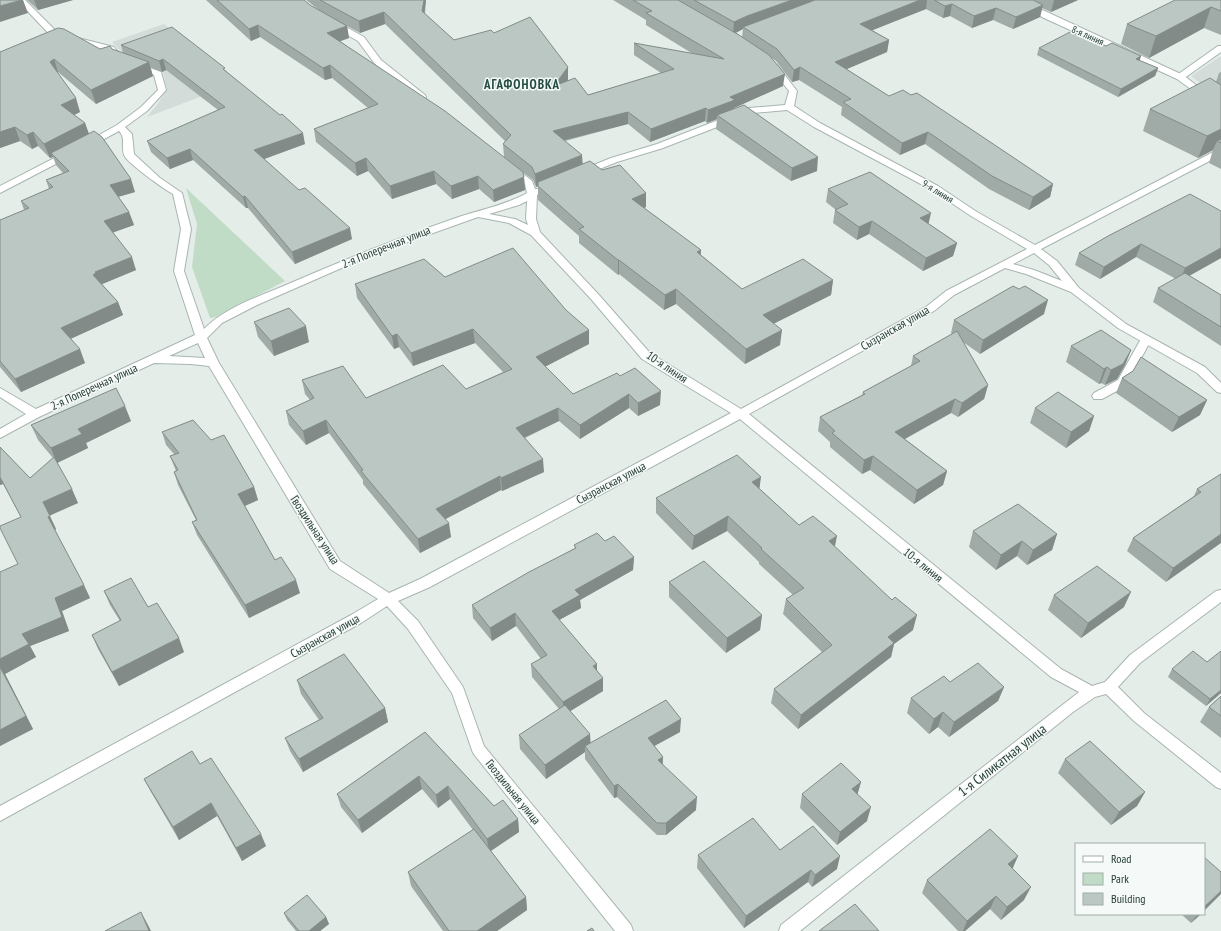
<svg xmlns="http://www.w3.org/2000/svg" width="1221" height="931" viewBox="0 0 1221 931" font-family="'PT Sans Narrow',sans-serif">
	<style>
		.built { fill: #d3dcd8 }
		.green { fill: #c0dcc6 }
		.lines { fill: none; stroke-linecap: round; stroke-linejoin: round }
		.lane-casing { stroke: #a8b5b0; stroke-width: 2 }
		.street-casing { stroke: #a8b5b0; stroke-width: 2 }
		.lane { fill: #fff; fill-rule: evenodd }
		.street { fill: #fff; fill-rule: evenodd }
		.wall { fill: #a0aba7; fill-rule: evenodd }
		.shaded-wall { fill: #828b88 }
		.building { fill: #bac7c2; stroke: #828b88 }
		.labels { text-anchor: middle; stroke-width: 3; stroke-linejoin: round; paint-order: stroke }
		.far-street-label { font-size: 10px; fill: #253d36; stroke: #f5f9f7 }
		.street-label { font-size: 12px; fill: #253d36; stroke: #f5f9f7 }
		.far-district-label { font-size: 13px; font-weight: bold; letter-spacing: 1px; fill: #234d42; stroke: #f5f9f7 }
		.near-street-label { font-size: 14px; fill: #253d36; stroke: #f5f9f7 }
	</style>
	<rect width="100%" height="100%" fill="#e5ede9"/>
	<g class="built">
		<path d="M164,24L237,83L147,117L156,106L167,89L163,72L126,57L112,42Z"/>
		<path d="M1221,56V99L1191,76Z"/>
	</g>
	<path class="green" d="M186,188L285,281L216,317L210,318L192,267L197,224Z"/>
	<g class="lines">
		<defs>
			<g id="lane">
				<path d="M1218,46H1221V52L1183,79H1177L1176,77L1177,75Z"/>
				<path d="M1146,336L1150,337L1151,340L1126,386L1102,399H1094L1092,396L1094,393L1118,380L1142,337Z"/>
			</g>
			<g id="street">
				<path d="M17,0H25L58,33V37H52Z"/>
				<path d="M1011,0H1021L1183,75L1221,104V111L1177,79L1044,18Z"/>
				<path d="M331,22H337L364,37L381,60L425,95L426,97L425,99H419L375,64L358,41L331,26Z"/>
				<path d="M71,37H74L114,47L122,57L121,59H115L108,51L71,41Z"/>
				<path d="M136,63L161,72L166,90L147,111L125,127L132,134L134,154L160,178L182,193L191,229L184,271L204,329C226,307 258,297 286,285C341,261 396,239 453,219C478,210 504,206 527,193L525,184L508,170L513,167L516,168L532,181L535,189H540L542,191L537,195L536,219L540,232L599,295L650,353L741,409L926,307L946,291L1027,249L971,216L932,190L814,127L787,110L753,113L663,148L617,162L587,174H581L579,172L581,170L611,158L657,144L749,108L785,105L789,91L770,67L771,65H777L797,91L794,106L820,123L938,186L977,212L1035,245L1221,148V155L1041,249L1057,261L1079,288L1126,324L1205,367L1221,383V393L1217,392L1197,373L1118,328L1071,292L1026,274L1005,268L954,295L934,311L749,414L1061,669L1092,686L1105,682L1130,655L1216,591L1221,590V602L1140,663L1118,687L1144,713L1221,773V789L1216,787L1134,721L1106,694L1095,697L1073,712L800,931H779L781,925L1079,692L1051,677L740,419L430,587L398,601L418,621L463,687L484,746L631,925L633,931H615L473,753L452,693L408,629L387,606L361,623L0,821V806L351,615L378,599L330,569L209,366L191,364L154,363L39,417L0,438V429L26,414L0,397V388L36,409L195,335L174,271L181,229L173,194C164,189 127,163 124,155C121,146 126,138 119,131L91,146L88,147L83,144L117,125L141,107L158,90L154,75L133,68L132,66ZM527,201L526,219L528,225L515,219L489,214L519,205ZM478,217L509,223L531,235L591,299L642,359L731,413L420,579L389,593L340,561L219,363L207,338L222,323L257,305L369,256ZM1034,253L1049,265L1062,281L1034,270L1013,264ZM198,343L205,358L169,356Z"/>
				<path d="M68,151L71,152L73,154L71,156L0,193V186Z"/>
			</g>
		</defs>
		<use href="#lane" class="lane-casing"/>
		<use href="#street" class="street-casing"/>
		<use href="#lane" class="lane"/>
		<use href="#street" class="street"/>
	</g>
	<g class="wall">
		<path d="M27,0H73L38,10Z"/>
		<path d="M206,0H304L310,5L319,10L306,0H426L425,14L454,40L494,33L568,67V80L567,81L588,95L661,73L634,55V43L693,54L646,25V20L613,0H1078L1051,12L1042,8L1040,17L1013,29L993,20L972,28L950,16L943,18L926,9L872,30L889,40L887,52L846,69L889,96L1053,184L1050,197L1029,210L989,189L925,144L900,155L841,115L842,107L799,80L792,82L776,61L772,58L783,86L734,108V109L817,171L791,181L716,129L717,119L707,123L705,121L650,142L628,124L565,141L583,164L602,170L646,193V207L644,208L701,250V255L742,289L833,280L831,295L773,324L780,345L745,364L676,304L664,310L619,274L618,275L579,243V236L538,200V186L536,187L533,180L504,157L503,144L505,141L385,24L360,33L347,26L349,38L340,41L524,177L525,190L494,202L479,189L452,199L436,184L392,199L368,171L357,176L316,142L314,129L368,108L332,78L325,80L260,37L251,41ZM743,29L742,37L736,33Z"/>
		<path d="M1221,0V35L1204,28L1149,58L1121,44L1127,24Z"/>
		<path d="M121,45L225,70L305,144L264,159L352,239L295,264L248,208H246L193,160L170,169L151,152L147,141L218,110L166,70L162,72L150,67L153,76L96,104L58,72V73L80,112L74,115L85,123L89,134L135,192L118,197L129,212L134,225L113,232L136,270L102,284L118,302L123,315L70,339L85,363L21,392L0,367V220L24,210L21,201L49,189L46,180L63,173L56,165L53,157L50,158L38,146L32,149L20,141L0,148V52L112,49L123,53Z"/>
		<path d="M1106,46L1141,56L1139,60L1158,68L1155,76L1118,97L1037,55L1039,48Z"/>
		<path d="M1221,72V169L1209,163L1213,150L1198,158L1143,131L1150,109L1216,82L1219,73Z"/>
		<path d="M828,189L929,224L957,243L953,256L923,271L869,234L857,240L833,223L835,210H836L826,202Z"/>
		<path d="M1221,211V258L1189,276L1221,295V346L1153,302L1158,288L1176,279L1136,257L1100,279L1075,265L1079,253Z"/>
		<path d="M445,277L589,344L545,366L573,394L620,376L660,405L638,416L629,408L580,439L559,421L525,438L544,472L502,491L501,490L445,519L451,537L420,553L363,484V480L329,433L306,445L289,425L286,411L310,400L305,394L302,380L366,398L466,389L503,372L475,343L413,366L399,347L394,349L357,298L355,284Z"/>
		<path d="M1044,314L980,354L963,342L988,385L984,399L958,417L951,413L905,439L947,471L943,485L914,504L870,470L862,474L830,447V442L818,431L820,417L862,395L863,392L911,366L913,356L952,334L951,333L954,320Z"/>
		<path d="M254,322L309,342L274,356L258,337Z"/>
		<path d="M1071,346L1131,350L1125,365L1117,379L1105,385L1101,383L1099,384L1066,362Z"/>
		<path d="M1133,371L1207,400L1200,415L1172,432L1116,393L1122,378Z"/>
		<path d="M1035,408L1094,416L1089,431L1066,448L1030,423Z"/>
		<path d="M131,421L86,443L88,448L57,463L78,503L49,515L56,529L55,530L90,598L62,611L69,631L30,646L36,657L5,674L33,729L0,746V572L18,564L21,517L3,484L0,485V447L30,478L53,458L38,440L31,425Z"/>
		<path d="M162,432L254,487L258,500L245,506L275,560L300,593L249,618L197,535L192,522L196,520L178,485L174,472L176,471L170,456L175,455L166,445Z"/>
		<path d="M1221,474L1166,582L1127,551L1133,538L1194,496L1197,489Z"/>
		<path d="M760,489L799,525L835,547L913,630L894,644L891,657L798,729L771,703L774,689L822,652L783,614L786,599L793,595L759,564V562L727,531L692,550L656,513V498Z"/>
		<path d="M973,531L1057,534L1052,550L1027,565L1017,556L996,570L969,547Z"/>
		<path d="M605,541L634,557L633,570L580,600L581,608L559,620L597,672L603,691L570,711L590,743L680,732L654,746L663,757V765L696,810L666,835H657L617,797L614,798L585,759V752L546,779L520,749L519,735L559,709L532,677L531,664L541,659L516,626L492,641L473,618L472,605L575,548L574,545Z"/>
		<path d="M669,582L762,615L760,630L726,653L669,597Z"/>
		<path d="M104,591L184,652L119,686L98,649L92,635L120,621L110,605Z"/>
		<path d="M1054,595L1124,607L1081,638L1048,610Z"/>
		<path d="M1172,669L1221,693L1206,706L1168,677Z"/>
		<path d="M297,680L385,708L388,722L303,772L290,751L285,738L319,720L301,694Z"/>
		<path d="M950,682L1004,687L998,701L949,737L938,727L929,734L907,713L911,698Z"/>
		<path d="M1221,696V738L1200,722L1209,707Z"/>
		<path d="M425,732L494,806L518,819L519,832L491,851L526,897L527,910L497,931H443L411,886L408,872L473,830L450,799L438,808L422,789L362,833L341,807L337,794Z"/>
		<path d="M1065,759L1145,792L1137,806L1111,825L1058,773Z"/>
		<path d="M200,764L266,846L242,861L217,816L179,840L151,792L144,779Z"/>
		<path d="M861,782L857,794L867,821L837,845L800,808L802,794Z"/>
		<path d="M780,850L837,869L812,887L808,882L744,928L697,868L698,855Z"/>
		<path d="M1018,856L1012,868L1024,900L1001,920L990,909L965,931H958L922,893L927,880Z"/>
		<path d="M284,913L326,917L329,924L320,931H296L287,920Z"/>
		<path d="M1181,914H1201L1191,923Z"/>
	</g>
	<g class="shaded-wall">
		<path d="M22,0H23L28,13L0,22V6Z"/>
		<path d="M34,0H73L38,10Z"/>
		<path d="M424,0H426L423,23L422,11Z"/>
		<path d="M792,0H825L743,27V29L733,34L734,22L747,16Z"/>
		<path d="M920,0H927L926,9L858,36L860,24Z"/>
		<path d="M1054,0H1078L1051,12Z"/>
		<path d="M952,4L950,16L943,18L945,6Z"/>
		<path d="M1043,5L1040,17L1013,29L1016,17Z"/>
		<path d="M1211,7L1204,28L1149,58L1156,36Z"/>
		<path d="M996,8L993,20L972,28L974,16Z"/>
		<path d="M384,12L385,24L360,33L359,21Z"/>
		<path d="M258,25L260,37L251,41L249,29Z"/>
		<path d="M347,26L349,38L330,45L327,33Z"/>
		<path d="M889,40L887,52L833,75L835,62Z"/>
		<path d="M1141,56L1139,63L1136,59Z"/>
		<path d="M54,59L58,72L55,75L50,62Z"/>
		<path d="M163,59L166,70L162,72L159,61Z"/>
		<path d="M149,62L153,76L96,104L91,90Z"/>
		<path d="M330,65L332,78L325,80L323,68Z"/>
		<path d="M568,67V80L554,98V86Z"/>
		<path d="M800,67L799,80L792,82L794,70Z"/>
		<path d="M1158,68L1155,76L1118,97L1121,89Z"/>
		<path d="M785,74L783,86L734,108V112L717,115V119L707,123L708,110L730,97Z"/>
		<path d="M76,98L80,112L66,119L61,105Z"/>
		<path d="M706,108L705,121L650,142L651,129Z"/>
		<path d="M628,112V124L553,143V131Z"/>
		<path d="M85,123L90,137L51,153L53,157L50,158L44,144Z"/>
		<path d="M15,127L20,141L0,148V132Z"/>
		<path d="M1221,129V143L1217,141L1213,150L1198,158L1207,136Z"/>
		<path d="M33,132L38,146L32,149L27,135Z"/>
		<path d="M928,132L925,144L900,155L902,143Z"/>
		<path d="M303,133L305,144L256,162L254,150Z"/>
		<path d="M190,149L193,160L170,169L167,158Z"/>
		<path d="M582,155L583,168L536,187L535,174Z"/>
		<path d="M818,157L817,171L791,181L792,168Z"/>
		<path d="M366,158L368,171L357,176L355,163Z"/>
		<path d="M434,171L436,184L392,199L390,186Z"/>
		<path d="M478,176L479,189L452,199L451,186Z"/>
		<path d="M524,177L525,190L494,202L493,190Z"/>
		<path d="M131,179L135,192L114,198L110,185Z"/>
		<path d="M1053,184L1050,197L1029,210L1033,197Z"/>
		<path d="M646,193V207L632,213V199Z"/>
		<path d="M245,196L248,208H246L243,197Z"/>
		<path d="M129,212L134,225L109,234L104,221Z"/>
		<path d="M931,213L928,226L920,218Z"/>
		<path d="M872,221L869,234L857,240L859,227Z"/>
		<path d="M350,228L352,239L295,264L292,252Z"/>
		<path d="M957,243L953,256L923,271L926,258Z"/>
		<path d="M1141,244L1136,257L1100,279L1104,267Z"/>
		<path d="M1221,248V258L1180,281L1185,268Z"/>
		<path d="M701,250L700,264L697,252Z"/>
		<path d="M132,257L136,270L100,285L93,275L95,272Z"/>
		<path d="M618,260H619V274L618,275Z"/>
		<path d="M833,280L831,295L761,330L763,315Z"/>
		<path d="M676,289V304L664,310L665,295Z"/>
		<path d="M1048,300L1044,314L980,354L983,340Z"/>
		<path d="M118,302L123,315L66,341L61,328Z"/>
		<path d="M306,326L309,342L274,356L271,341Z"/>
		<path d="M473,329L475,343L413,366L411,353Z"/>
		<path d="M589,330V344L537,371L536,357Z"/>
		<path d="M782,330L780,345L745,364L746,349Z"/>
		<path d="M397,334L399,347L394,349L392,336Z"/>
		<path d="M80,349L85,363L21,392L15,379Z"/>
		<path d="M1131,350L1125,365L1117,379L1105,385L1111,370Z"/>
		<path d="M1107,367L1101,383L1099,384L1104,369Z"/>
		<path d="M988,385L984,399L958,417L962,403Z"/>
		<path d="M661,391L660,405L638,416V403Z"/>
		<path d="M629,394V408L580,439V425Z"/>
		<path d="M955,399L951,413L892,446L895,432Z"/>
		<path d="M1207,400L1200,415L1172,432L1179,417Z"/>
		<path d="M125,406L131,421L86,443L88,448L57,463L51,448L78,429Z"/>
		<path d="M558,408L559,421L517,441L516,428Z"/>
		<path d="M1094,416L1089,431L1066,448L1071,432Z"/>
		<path d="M326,420L329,433L306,445L303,431Z"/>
		<path d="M873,456L870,470L862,474L864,460Z"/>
		<path d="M543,459L544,472L502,491L501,478Z"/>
		<path d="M947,471L943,485L914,504L917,490Z"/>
		<path d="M500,476L501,490L438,523L436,509Z"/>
		<path d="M761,477L759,492L752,482Z"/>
		<path d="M0,478L3,484L0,485Z"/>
		<path d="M254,487L258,500L242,507L238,494Z"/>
		<path d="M72,489L78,503L49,516L43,502Z"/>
		<path d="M50,516L56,529L55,530L48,517Z"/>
		<path d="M728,516L727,531L692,550L694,536Z"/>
		<path d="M449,523L451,537L420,553L418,539Z"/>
		<path d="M1057,534L1052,550L1027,565L1033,550Z"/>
		<path d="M1221,534V543L1166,582L1173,568Z"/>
		<path d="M837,536L834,551L829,541Z"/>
		<path d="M1022,541L1017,556L996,570L1001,555Z"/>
		<path d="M634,557L633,570L580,600L581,608L552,624V611L575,590Z"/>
		<path d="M296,580L300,593L249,618L245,605Z"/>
		<path d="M84,585L90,598L62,611L69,631L30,646L36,657L5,674L33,729L0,746V659L22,634L55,598Z"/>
		<path d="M1131,592L1124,607L1081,638L1088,623Z"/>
		<path d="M515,613L516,626L492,641L490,628Z"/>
		<path d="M762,615L760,630L726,653L727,638Z"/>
		<path d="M917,615L913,630L894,644L891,657L798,729L801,715L888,637Z"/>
		<path d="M179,638L184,652L119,686L112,672Z"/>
		<path d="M597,664V676L593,666Z"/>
		<path d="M603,678V691L564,715L563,702Z"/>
		<path d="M1004,687L998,701L949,737L954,722Z"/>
		<path d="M1221,690V693L1206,706L1210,699Z"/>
		<path d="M385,708L388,722L303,772L299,759Z"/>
		<path d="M943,712L938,727L929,734L934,719Z"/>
		<path d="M681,719L680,732L647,750L648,738Z"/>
		<path d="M590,734L591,748L585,746V752L546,779L545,765Z"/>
		<path d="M663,757L662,770L658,760Z"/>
		<path d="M419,776L422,789L362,833L358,820Z"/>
		<path d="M861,782L857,796L852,789Z"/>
		<path d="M618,784L617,797L614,798V786Z"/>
		<path d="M448,786L450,799L438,808L436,795Z"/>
		<path d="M1145,792L1137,806L1111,825L1119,812Z"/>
		<path d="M697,797L696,810L666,835V823Z"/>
		<path d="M211,803L217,816L179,840L173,827Z"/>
		<path d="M871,807L867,821L837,845L840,832Z"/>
		<path d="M518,819L519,832L489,852L487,839Z"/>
		<path d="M261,834L266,846L242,861L236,848Z"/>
		<path d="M840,856L837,869L812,887L815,875Z"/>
		<path d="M1018,856L1012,870L1008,864Z"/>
		<path d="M811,870L808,882L744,928L746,916Z"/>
		<path d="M1031,887L1024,900L1001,920L1007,907Z"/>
		<path d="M1221,891V894L1204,911V907Z"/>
		<path d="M996,896L990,909L965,931H963L967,921Z"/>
		<path d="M526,897L527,910L497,931H477Z"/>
		<path d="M141,912L148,925L151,931H149Z"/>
		<path d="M1198,914H1201L1191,923Z"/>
		<path d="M326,917L329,924L320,931H309Z"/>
	</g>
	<g class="building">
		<path d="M0,0H22L0,6Z"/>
		<path d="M217,0H304L310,5L347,26L327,33L445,111L523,172L524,177L493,190L478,176L451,186L434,171L390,186L366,158L355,163L314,129L378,104L330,65L323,68L258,25L249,29Z"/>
		<path d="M320,0H424L422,11L454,40L491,30L494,33L530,17L568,67L554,86L575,78L588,95L674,69L634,43L724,59L646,13L652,11L633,0H678L739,35L769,55L785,74L730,97L735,100L708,110L706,108L651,129L628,112L553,131L582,155L535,174L532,167L503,144L511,135L384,12L359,21Z"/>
		<path d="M694,0H792L747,16L734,22Z"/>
		<path d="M815,0H920L860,24L889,40L835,62L889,96L903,90L911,95L917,93L1053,184L1033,197L992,176L928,132L902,143L843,102L851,99L800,67L794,70L777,49L743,27Z"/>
		<path d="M934,0H1033L1043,5L1016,17L996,8L974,16L952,4L945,6Z"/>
		<path d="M1175,0H1221V11L1211,7L1156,36L1127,24Z"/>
		<path d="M172,27L225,68L223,69L280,115L282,114L303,133L254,150L299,190L305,188L350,228L292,252L245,196L243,197L190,149L167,158L147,141L225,107L163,59L159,61L121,45Z"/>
		<path d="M58,28L64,29L100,49L110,46L112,49L149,62L91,90L54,59L50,62L76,98L61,105L85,123L44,144L33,132L27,135L15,127L0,132V52Z"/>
		<path d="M1072,31L1106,46L1112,43L1141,56L1136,59L1158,68L1121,89L1039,48Z"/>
		<path d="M1210,78L1221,85V129L1207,136L1150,109Z"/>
		<path d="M744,105L818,157L792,168L717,115Z"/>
		<path d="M94,131L102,137L131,179L110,185L129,212L104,221L132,257L95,272L96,273L93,275L118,302L61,328L80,349L15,379L0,361V220L29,208L21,201L53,187L46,180L69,171L51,153Z"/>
		<path d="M1221,139V143L1217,141Z"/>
		<path d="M590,161L602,170L620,165L646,193L632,199L701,250L697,252L742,289L803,259L833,280L763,315L782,330L746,349L676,289L665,295L619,260H618L579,229L584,227L538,186V182Z"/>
		<path d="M870,172L931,213L920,218L957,243L926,258L872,221L859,227L835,210L848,204L828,189Z"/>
		<path d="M1190,194L1221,211V248L1185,268L1141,244L1104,267L1079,253L1108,236Z"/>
		<path d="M513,248L566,310L589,330L536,357L573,394L617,373L620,376L635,368L661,391L638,403L629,394L580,425L558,408L516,428L543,459L501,478L500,476L436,509L449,523L418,539L361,471L363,470L326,420L303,431L286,411L314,398L302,380L343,366L366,398L443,365L466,389L512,369L473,329L411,353L397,334L392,336L355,284L424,259L445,277Z"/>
		<path d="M1185,273L1221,295V327L1158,288Z"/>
		<path d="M1013,286L1019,289L1025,286L1048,300L983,340L954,320Z"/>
		<path d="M289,308L306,326L271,341L254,322Z"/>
		<path d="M1101,330L1131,350L1123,364L1111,370L1107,367L1104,369L1071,346Z"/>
		<path d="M957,331L988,385L962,403L955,399L895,432L947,471L917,490L873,456L864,460L832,433L835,431L820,417L865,394L863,392L920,361L913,356Z"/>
		<path d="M1141,357L1207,400L1179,417L1122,378L1133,371Z"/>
		<path d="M116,388L125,406L78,429L82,434L51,448L31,425Z"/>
		<path d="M1058,392L1094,416L1071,432L1035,408Z"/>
		<path d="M193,420L211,440L224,435L254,487L238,494L275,560L281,557L296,580L245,605L192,522L197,520L174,472L178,470L170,456L179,453L162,432Z"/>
		<path d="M0,447L30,478L54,457L72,489L43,502L50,516L48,517L84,585L55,598L62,617L22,634L29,644L0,659V572L18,564L0,528V526L21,517L0,477Z"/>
		<path d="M737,455L761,477L752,482L799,525L813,516L837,536L829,541L892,600L895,597L917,615L888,637L894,643L801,715L774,689L832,645L786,599L804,588L761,549L762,548L728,516L694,536L656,498Z"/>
		<path d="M1221,474V534L1173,568L1133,538L1201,492L1197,489Z"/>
		<path d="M1018,504L1057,534L1033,550L1022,541L1001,555L973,531Z"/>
		<path d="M597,533L605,541L614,536L634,557L575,590L580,595L552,611L597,664L593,666L603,678L563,702L531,664L547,655L515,613L490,628L472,605L529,572L576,548L574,545Z"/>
		<path d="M704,561L762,615L727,638L669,582Z"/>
		<path d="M1097,566L1131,592L1088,623L1054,595Z"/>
		<path d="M131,578L148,607L157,603L179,638L112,672L92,635L121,620L104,591Z"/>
		<path d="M1193,651L1207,662L1221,651V690L1210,699L1172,669Z"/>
		<path d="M344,654L385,708L299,759L285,738L323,718L297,680Z"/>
		<path d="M978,663L1004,687L954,722L943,712L934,719L911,698L944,676L950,682Z"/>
		<path d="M0,667L26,716L0,730Z"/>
		<path d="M1221,696V716L1209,707Z"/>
		<path d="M666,700L681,719L648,738L663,757L658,760L697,797L666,823H657L618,784L614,786L585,746Z"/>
		<path d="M565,705L590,734L545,765L519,735Z"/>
		<path d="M425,732L494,806L503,800L518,819L487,839L448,786L436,795L419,776L358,820L337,794Z"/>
		<path d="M1090,741L1145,792L1119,812L1065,759Z"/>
		<path d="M192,751L200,764L211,758L261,834L236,848L211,803L173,827L144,779Z"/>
		<path d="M841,763L861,782L852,789L871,807L840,832L802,794Z"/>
		<path d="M753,818L780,850L813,826L840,856L815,875L811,870L746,916L698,855Z"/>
		<path d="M474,829L526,897L477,931H449L408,872Z"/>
		<path d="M990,829L1018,856L1008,864L1031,887L1007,907L996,896L967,921L927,880Z"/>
		<path d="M1204,857L1221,872V891L1204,907Z"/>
		<path d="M307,895L326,917L309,931H299L284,913Z"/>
		<path d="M855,904L879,931H819Z"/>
		<path d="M141,912L149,931H105Z"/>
		<path d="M592,928L594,931H587Z"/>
	</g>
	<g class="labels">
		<g class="far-street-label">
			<text transform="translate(1088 35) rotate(24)" y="4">8-я линия</text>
			<text transform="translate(938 191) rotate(31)" y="4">9-я линия</text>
		</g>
		<g class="street-label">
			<text transform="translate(386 247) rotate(-22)" y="4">2-я Поперечная улица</text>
			<text transform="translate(895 328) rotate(-30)" y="4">Сызранская улица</text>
			<text transform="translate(667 367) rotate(34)" y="4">10-я линия</text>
			<text transform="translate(94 387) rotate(-25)" y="4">2-я Поперечная улица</text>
			<text transform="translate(611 483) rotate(-28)" y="4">Сызранская улица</text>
			<text transform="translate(315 530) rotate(57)" y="4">Гвоздильная улица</text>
			<text transform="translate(923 565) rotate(39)" y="4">10-я линия</text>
			<text transform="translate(325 636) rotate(-29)" y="4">Сызранская улица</text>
			<text transform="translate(513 792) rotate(51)" y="4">Гвоздильная улица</text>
		</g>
		<g class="far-district-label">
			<text x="522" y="89">АГАФОНОВКА</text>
		</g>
		<g class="near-street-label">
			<text transform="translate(1002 760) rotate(-38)" y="5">1-я Силикатная улица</text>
		</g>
	</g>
	<rect x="1075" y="843" width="130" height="72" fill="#f5f9f7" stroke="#a2aeaa"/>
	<rect x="1083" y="856" width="20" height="6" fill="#ffffff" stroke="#a2aeaa"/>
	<text x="1111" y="863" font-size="12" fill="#253d36">Road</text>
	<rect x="1083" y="873" width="20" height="12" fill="#c0dcc6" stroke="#a2aeaa"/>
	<text x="1111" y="883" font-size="12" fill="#253d36">Park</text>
	<rect x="1083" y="893" width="20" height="12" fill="#bac7c2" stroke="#a2aeaa"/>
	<text x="1111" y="903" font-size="12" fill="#253d36">Building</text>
</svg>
